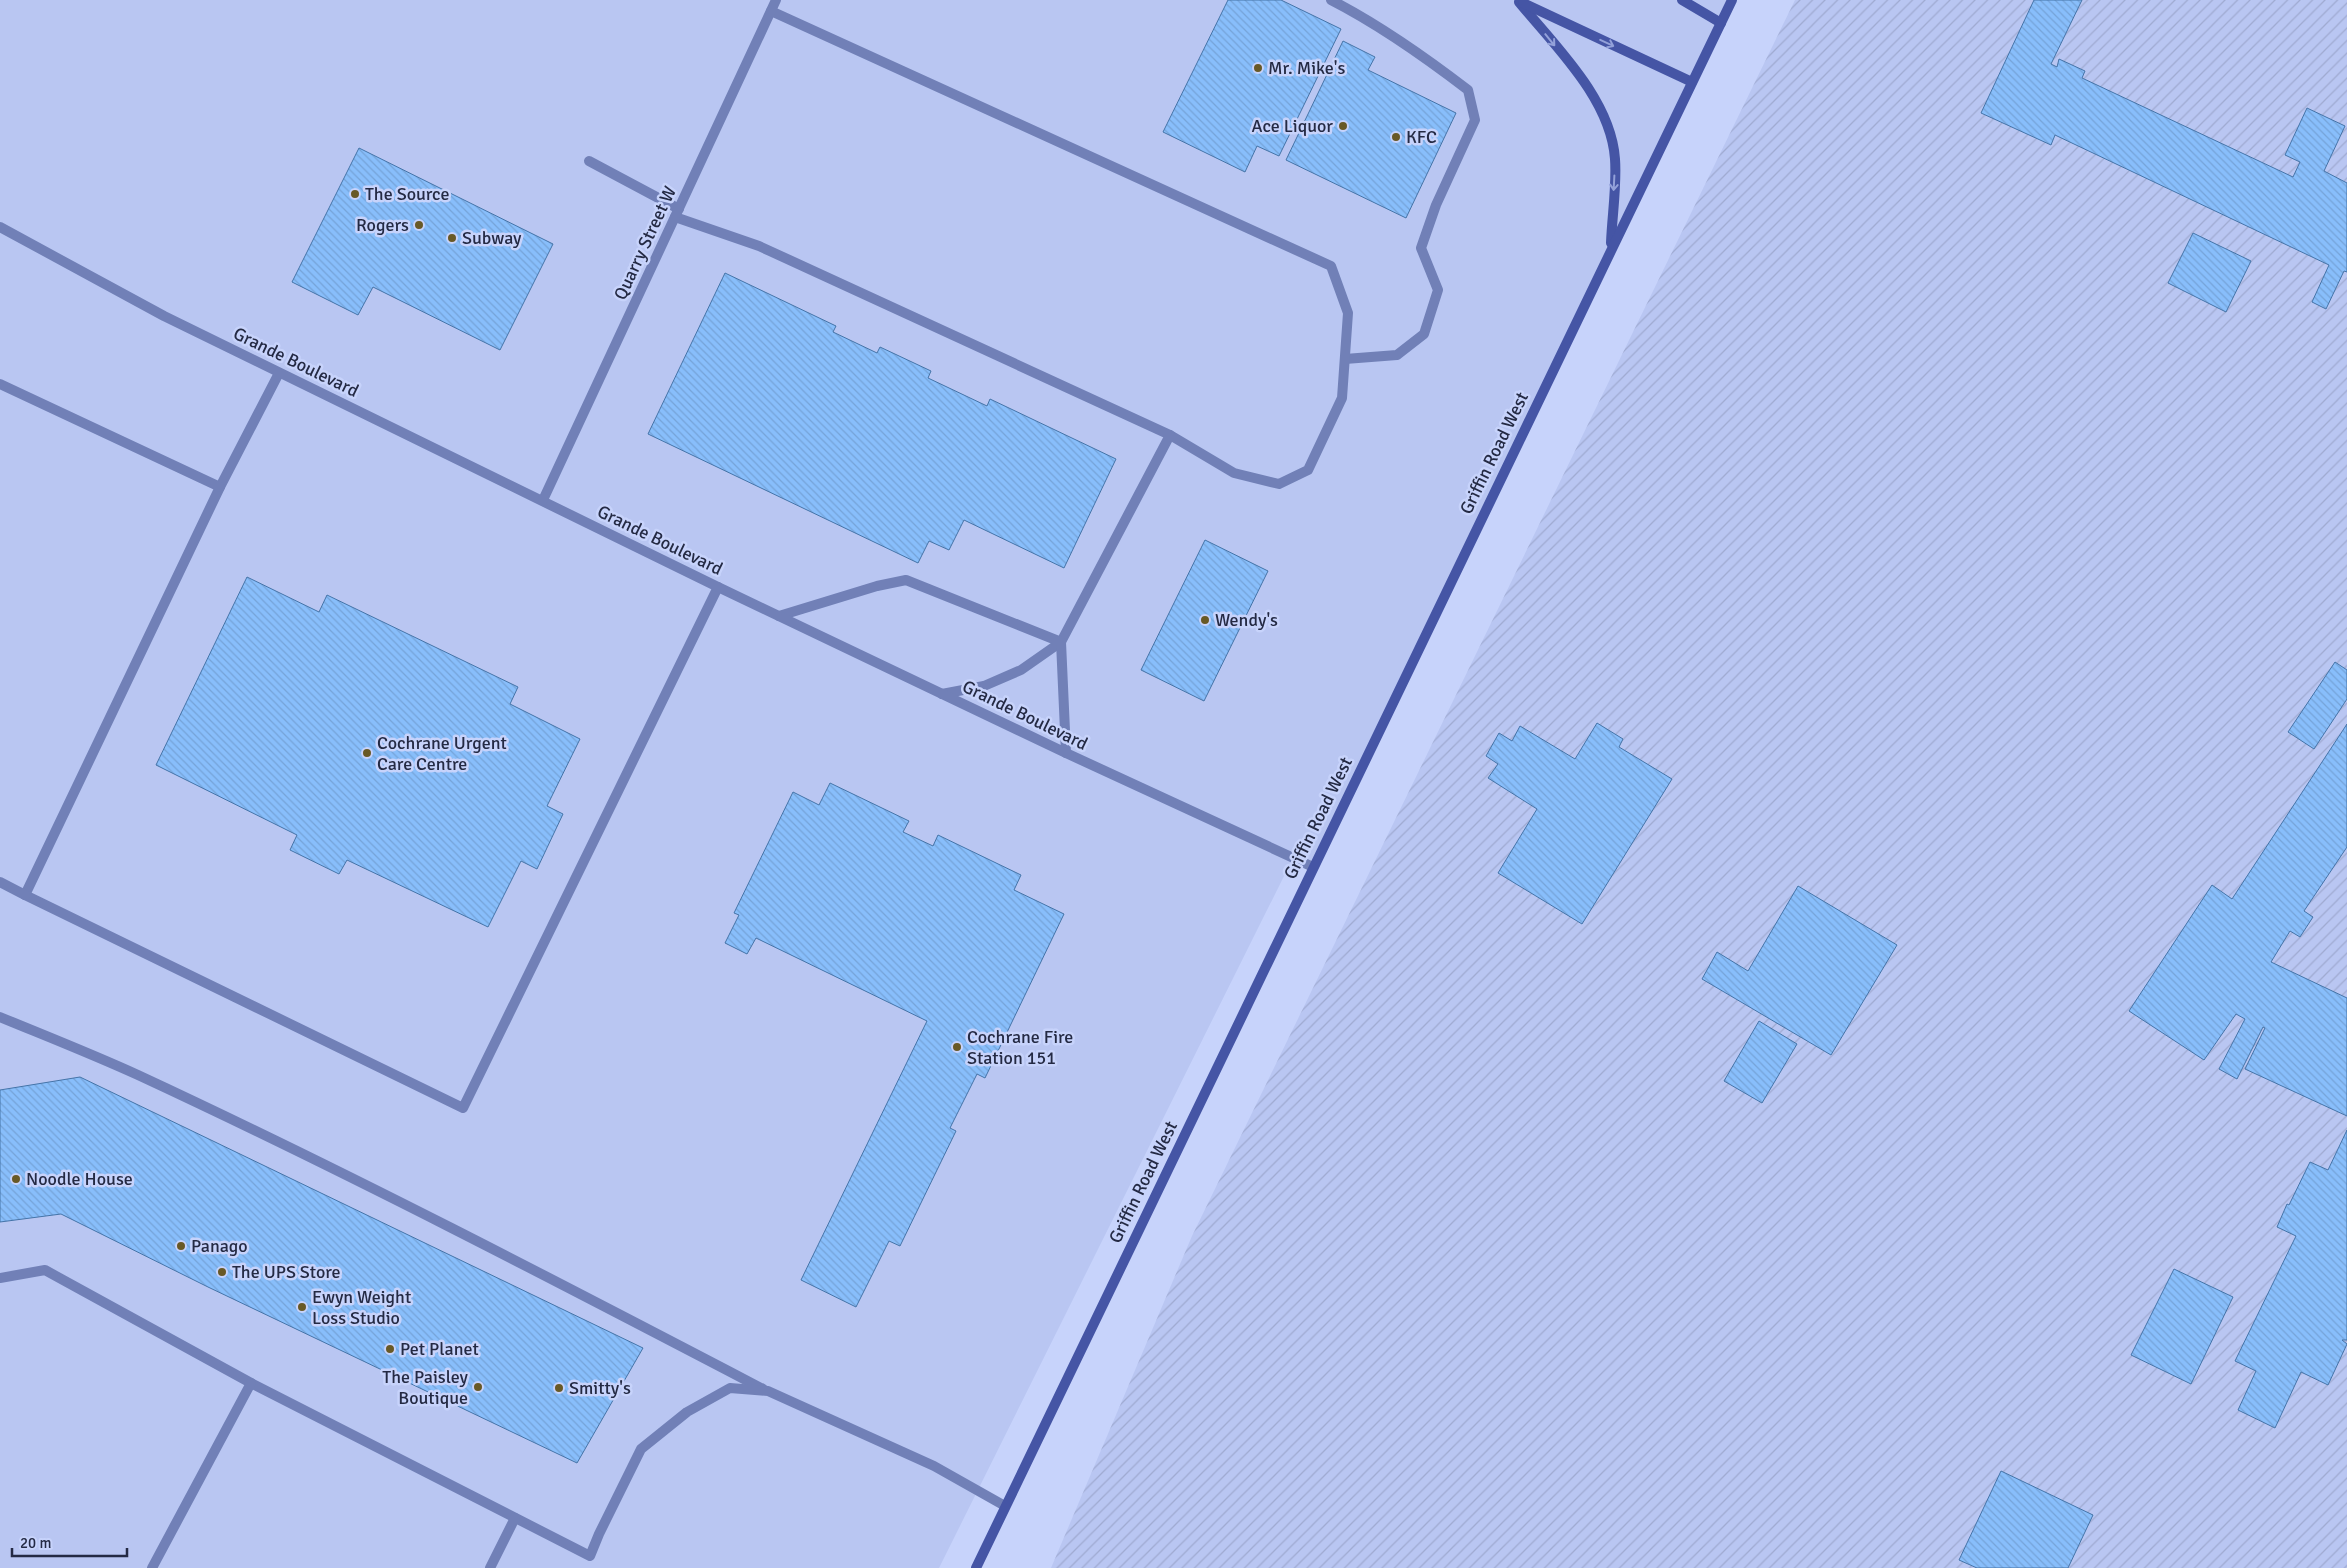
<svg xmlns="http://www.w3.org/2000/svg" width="2347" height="1568" viewBox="0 0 2347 1568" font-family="Signika,sans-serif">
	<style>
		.built { fill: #b9c6f2 }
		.industrial { fill: url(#industrial-furrows) }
		.building { fill: url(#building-back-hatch); stroke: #4574a8 }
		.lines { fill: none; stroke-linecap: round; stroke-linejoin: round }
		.service { stroke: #7180b7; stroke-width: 10 }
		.minor { stroke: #7180b7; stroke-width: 10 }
		.secondary { stroke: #4555a5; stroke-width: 10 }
		.oneway { stroke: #93a1d9 }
		.poi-dot { fill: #685926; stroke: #c7d3fb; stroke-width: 2 }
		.labels { text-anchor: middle; stroke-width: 5; stroke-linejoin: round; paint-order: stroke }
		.poi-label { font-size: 18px; fill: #242a44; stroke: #c7d3fb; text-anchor: start }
		.street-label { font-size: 18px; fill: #242a44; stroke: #c7d3fb }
	</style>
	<defs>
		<pattern id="industrial-furrows" width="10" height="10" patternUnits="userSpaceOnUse" patternTransform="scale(1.25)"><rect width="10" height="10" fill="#b9c6f2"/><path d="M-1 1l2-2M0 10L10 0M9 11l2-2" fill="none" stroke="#9faad1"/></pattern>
		<pattern id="building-back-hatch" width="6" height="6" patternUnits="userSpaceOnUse" patternTransform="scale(1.25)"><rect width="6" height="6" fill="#88befb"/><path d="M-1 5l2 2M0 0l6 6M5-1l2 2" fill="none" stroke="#75a3d8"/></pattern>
	</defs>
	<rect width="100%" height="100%" fill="#c7d3fb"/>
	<path class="built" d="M0,0H1732L1313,867L1293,858L939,1568H0Z"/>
	<path class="industrial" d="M1795,0H2347V1568H1051L1192,1236Z"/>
	<g class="building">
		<path d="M1228,0H1281L1341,29L1279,156L1257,146L1245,172L1163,132Z"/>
		<path d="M2034,0H2082L2051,64L2057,67L2059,59L2085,71L2082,78L2293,177L2300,162L2285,155L2307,108L2345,126L2324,171L2347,183V272L2344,271L2326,309L2312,302L2329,265L2055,135L2051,145L1981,113Z"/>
		<path d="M1343,41L1375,57L1368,70L1456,113L1406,218L1286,160Z"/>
		<path d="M359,148L553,244L500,350L373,287L358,315L292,282Z"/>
		<path d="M2193,233L2251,261L2226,312L2168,283Z"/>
		<path d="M725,273L836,326L833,332L877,353L880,347L931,371L928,378L987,406L990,399L1116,459L1064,568L964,520L949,550L929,541L918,563L648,434Z"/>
		<path d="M1205,540L1268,571L1204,701L1141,670Z"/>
		<path d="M247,577L319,612L327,595L518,687L510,704L580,739L547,806L563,814L537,869L521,861L488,927L347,860L339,874L290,850L297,835L156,765Z"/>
		<path d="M2335,662L2347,670V699L2314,749L2288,732Z"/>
		<path d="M1597,723L1623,739L1619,747L1672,779L1582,924L1498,873L1537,809L1488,778L1498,764L1486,756L1499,733L1512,741L1520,726L1575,759Z"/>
		<path d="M2347,724V847L2304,911L2313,917L2300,937L2290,931L2271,962L2347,998V1116L2245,1069L2265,1028L2263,1027L2237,1079L2219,1069L2245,1019L2236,1014L2204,1060L2129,1011L2212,885L2232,899Z"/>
		<path d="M830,783L909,821L903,832L933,846L938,835L1021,875L1014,890L1064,914L985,1078L977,1074L950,1128L956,1131L900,1246L889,1241L856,1307L801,1280L927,1021L756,938L747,954L725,943L739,915L734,913L793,792L819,805Z"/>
		<path d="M1798,886L1897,945L1831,1055L1702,979L1717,952L1748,971Z"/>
		<path d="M1759,1021L1797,1044L1762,1103L1724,1081Z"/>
		<path d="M80,1077L643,1348L577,1463L208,1287L61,1214L0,1222V1090Z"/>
		<path d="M2347,1130V1340H2342L2347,1344L2328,1385L2301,1372L2275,1428L2238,1410L2256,1371L2235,1361L2296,1236L2277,1227L2287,1204L2289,1205L2310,1162L2328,1170Z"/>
		<path d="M2174,1269L2233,1297L2191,1384L2131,1355Z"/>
		<path d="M2001,1471L2093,1515L2068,1568H1977L1959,1560Z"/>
	</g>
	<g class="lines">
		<g class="service">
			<path d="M1331,0C1380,25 1425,57 1468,90L1475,120L1436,205L1421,248L1438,290L1424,334L1397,355L1345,359"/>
			<path d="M771,11L1331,266L1348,313L1342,398L1308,470L1279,484L1234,473L1170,435"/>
			<path d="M589,161L679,209"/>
			<path d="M675,217L759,246L1170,435L1061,642L1021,670L984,686L942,694"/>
			<path d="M279,373L220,487L25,895L463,1108L718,587"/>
			<path d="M0,384L220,487"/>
			<path d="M779,616L877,586L906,580L1061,642L1066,753"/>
			<path d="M0,882L25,895"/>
			<path d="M0,1017C46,1036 92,1054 138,1075C349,1173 556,1281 763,1389"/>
			<path d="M0,1278L45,1270L251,1383L590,1556L599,1534L641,1449L687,1412L730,1388L768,1391L934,1466L1005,1506"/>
			<path d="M152,1568L251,1383"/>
			<path d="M490,1568L515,1518"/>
		</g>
		<g class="minor">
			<path d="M0,227L164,316L718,587L1066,753L1313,867"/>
			<path d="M543,500L776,0"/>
		</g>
		<g class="secondary">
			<path d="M1682,0L1721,23"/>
			<path d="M1519,2C1555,46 1611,99 1615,159C1617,186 1612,216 1611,243"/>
			<path d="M1523,3L1692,82"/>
			<path d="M976,1568L1732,0"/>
		</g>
	</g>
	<defs><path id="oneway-shaft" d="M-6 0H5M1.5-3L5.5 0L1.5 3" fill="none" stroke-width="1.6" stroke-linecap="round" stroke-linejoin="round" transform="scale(1.25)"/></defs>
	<g class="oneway">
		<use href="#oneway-shaft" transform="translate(1550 40) rotate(51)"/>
		<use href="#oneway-shaft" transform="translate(1607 43) rotate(25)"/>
		<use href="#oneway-shaft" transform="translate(1614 183) rotate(93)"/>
	</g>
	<g class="poi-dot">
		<circle cx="1258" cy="68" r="5"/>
		<circle cx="1343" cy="126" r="5"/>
		<circle cx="1396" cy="137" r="5"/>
		<circle cx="355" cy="194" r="5"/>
		<circle cx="419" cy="225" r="5"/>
		<circle cx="452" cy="238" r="5"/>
		<circle cx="1205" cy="620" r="5"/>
		<circle cx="367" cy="753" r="5"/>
		<circle cx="957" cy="1047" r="5"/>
		<circle cx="16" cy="1179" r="5"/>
		<circle cx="181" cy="1246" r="5"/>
		<circle cx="222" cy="1272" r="5"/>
		<circle cx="302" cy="1307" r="5"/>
		<circle cx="390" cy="1349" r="5"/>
		<circle cx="478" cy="1387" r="5"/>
		<circle cx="559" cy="1388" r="5"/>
	</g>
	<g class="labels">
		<g class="poi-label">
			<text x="1268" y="74">Mr. Mike's</text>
			<text x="1333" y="132" text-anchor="end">Ace Liquor</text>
			<text x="1406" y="143">KFC</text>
			<text x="365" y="200">The Source</text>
			<text x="409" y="231" text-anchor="end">Rogers</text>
			<text x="462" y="244">Subway</text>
			<text x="1215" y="626">Wendy's</text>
			<text x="377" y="749">Cochrane Urgent<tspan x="377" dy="21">Care Centre</tspan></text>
			<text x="967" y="1043">Cochrane Fire<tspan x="967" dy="21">Station 151</tspan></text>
			<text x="26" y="1185">Noodle House</text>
			<text x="191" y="1252">Panago</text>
			<text x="232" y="1278">The UPS Store</text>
			<text x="312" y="1303">Ewyn Weight<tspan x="312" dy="21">Loss Studio</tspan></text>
			<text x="400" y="1355">Pet Planet</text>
			<text x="468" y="1383" text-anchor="end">The Paisley<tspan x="468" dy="21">Boutique</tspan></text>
			<text x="569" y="1394">Smitty's</text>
		</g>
		<g class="street-label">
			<text transform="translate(645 243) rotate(-65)" y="6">Quarry Street W</text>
			<text transform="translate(296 362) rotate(26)" y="6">Grande Boulevard</text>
			<text transform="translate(1494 453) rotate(-64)" y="6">Griffin Road West</text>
			<text transform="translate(660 540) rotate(26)" y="6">Grande Boulevard</text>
			<text transform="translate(1025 715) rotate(26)" y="6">Grande Boulevard</text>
			<text transform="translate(1318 818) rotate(-64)" y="6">Griffin Road West</text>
			<text transform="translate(1143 1182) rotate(-64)" y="6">Griffin Road West</text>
		</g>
	</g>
	<path d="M12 1548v8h115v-8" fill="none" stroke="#242a44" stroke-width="2.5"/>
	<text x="20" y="1548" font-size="15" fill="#242a44" stroke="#c7d3fb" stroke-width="4" paint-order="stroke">20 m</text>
</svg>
